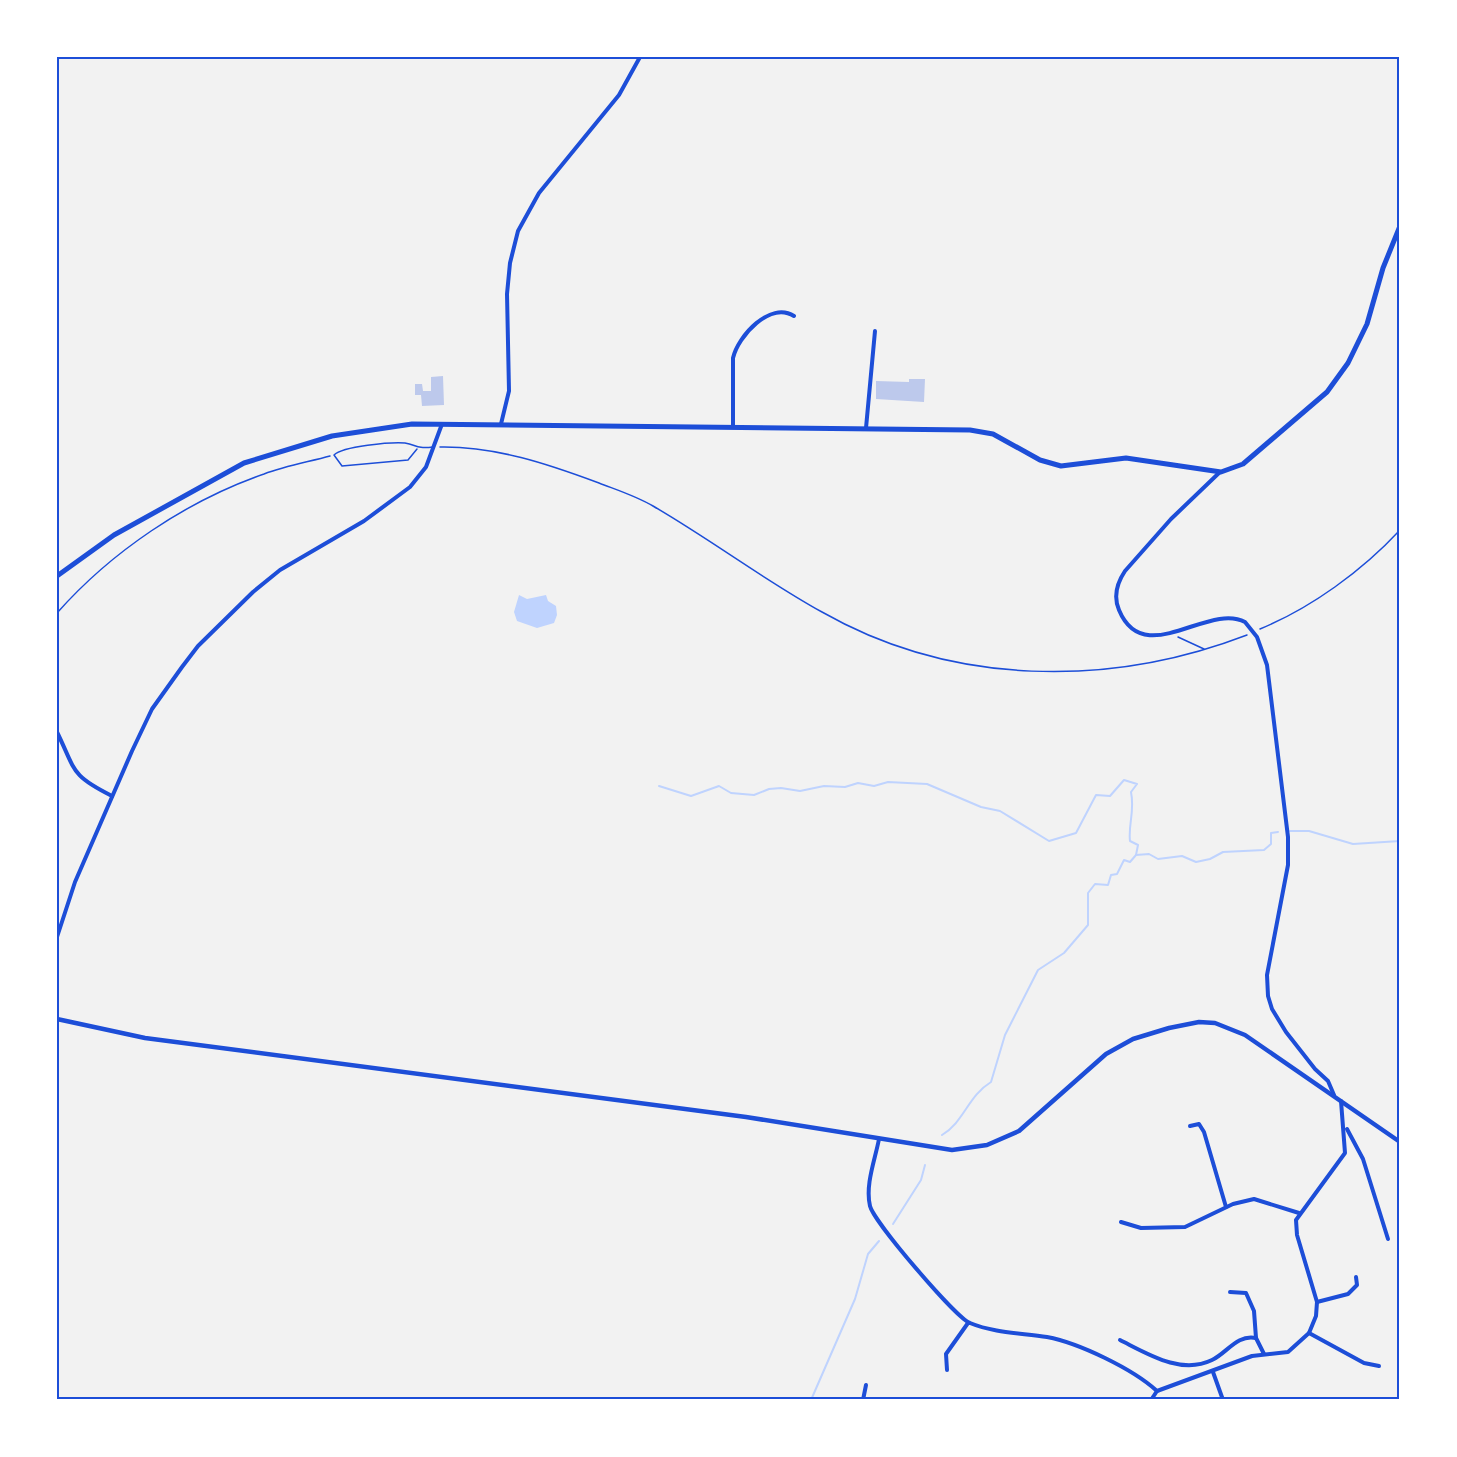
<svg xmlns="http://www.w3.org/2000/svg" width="1457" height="1457" viewBox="0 0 1457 1457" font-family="'Sofia Sans Condensed',sans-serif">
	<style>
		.water { fill: #bfd3fe }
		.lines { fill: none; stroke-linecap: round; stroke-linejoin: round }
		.stream { stroke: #bfd3fe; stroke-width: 2 }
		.building { fill: #bdc9ec }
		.path { stroke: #1d4ed8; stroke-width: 1.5 }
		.service { stroke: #1d4ed8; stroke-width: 1.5 }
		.minor { stroke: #1d4ed8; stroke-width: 4 }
		.tertiary { stroke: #1d4ed8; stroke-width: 4.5 }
		.secondary { stroke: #1d4ed8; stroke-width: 5 }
		.neatline { fill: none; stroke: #1d4ed8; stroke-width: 2 }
	</style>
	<rect width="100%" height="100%" fill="#f2f2f2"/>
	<path class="water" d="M519,595L527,599L546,595L548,601L556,606L557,615L554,623L537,628L517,621L514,612Z"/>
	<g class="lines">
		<g class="stream">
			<path d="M659,786L691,796L719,786L731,793L754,795L769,789L781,788L800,791L824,786L845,787L858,783L874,786L888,782L927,784L981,807L1000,811L1049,841L1076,833L1096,795L1110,796L1124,780L1137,784L1131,792C1135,812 1128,824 1130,841L1138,845L1136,855"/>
			<path d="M1290,831H1309L1353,844L1400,841"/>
			<path d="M942,1135C964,1122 968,1096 991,1082L1005,1035L1038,970L1064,953L1088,925V893L1095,884L1108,885L1111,875L1117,874L1124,860L1130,862L1136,855L1149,854L1158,859L1182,856L1196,862L1210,859L1223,852L1264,850L1271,844V833L1278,832"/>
			<path d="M893,1224L921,1180L925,1165"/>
			<path d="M811,1400L855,1299L868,1254L879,1241"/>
		</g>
	</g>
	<g class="building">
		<path d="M443,376L444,405L422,406L421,395H415V384H422L423,391H431V377Z"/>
		<path d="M909,379H925L924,402L876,399V381L909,382Z"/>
	</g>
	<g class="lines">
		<g class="path">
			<path d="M440,447C495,446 548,464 599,483C617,490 636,496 653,506C710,539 764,580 822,612C952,686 1109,688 1247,635"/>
			<path d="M57,613C111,552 186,501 264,474C285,466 308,462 330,456"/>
			<path d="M1260,629C1311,608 1362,571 1400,530"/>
			<path d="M1178,637L1204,649"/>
		</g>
		<path class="service" d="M417,449L408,460L342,466L334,455C343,446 391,442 405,443C417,445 416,449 433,447"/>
		<g class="minor">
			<path d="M501,424L509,391L507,294L510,263L518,231L539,193L619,95L640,57"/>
			<path d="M733,427V358C738,336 770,301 794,316"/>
			<path d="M866,428L875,331"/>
			<path d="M1220,472L1171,519L1125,571C1117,583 1113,596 1119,610C1144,670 1208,602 1245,622L1257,637L1267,665L1288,837V865L1267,975L1268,996L1272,1009L1286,1032L1315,1069L1328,1081L1334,1095"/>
			<path d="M57,732C76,771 70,775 112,796"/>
			<path d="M57,937L75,882L132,751L152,709L182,667L198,646L253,592L280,570L364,521L410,487L426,467L442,424"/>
			<path d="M1190,1126L1199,1124L1204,1132L1226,1207"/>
			<path d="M1347,1129L1363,1159L1388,1239"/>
			<path d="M879,1139C875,1160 865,1185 870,1206C874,1222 956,1318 970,1323C994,1333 1022,1333 1047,1337C1079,1343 1133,1369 1157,1391L1252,1356L1288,1352L1309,1333L1316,1316L1317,1302L1297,1235L1296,1220L1345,1153L1341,1101"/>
			<path d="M1121,1222L1141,1228L1185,1227L1233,1204L1254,1199L1299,1213"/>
			<path d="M1230,1292L1246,1293L1254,1311L1256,1338L1264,1354"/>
			<path d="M1317,1302L1348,1294L1357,1285L1356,1277"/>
			<path d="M1309,1333L1364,1363L1379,1366"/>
			<path d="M1120,1340C1148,1354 1181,1375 1212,1360C1227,1353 1237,1334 1256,1338"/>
			<path d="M947,1370L946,1354L968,1323"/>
			<path d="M1213,1372L1223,1400"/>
			<path d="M863,1400L866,1385"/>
			<path d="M1151,1400L1157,1391"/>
		</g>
		<path class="tertiary" d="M57,1019L145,1038L746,1117L952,1150L987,1145L1019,1131L1106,1054L1133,1039L1169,1028L1199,1022L1215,1023L1245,1035L1400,1142"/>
		<path class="secondary" d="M57,576L114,535L244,463L332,436L412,424L970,430L993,434L1040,460L1061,466L1126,458L1221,472L1243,464L1327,392L1348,363L1367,324L1383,268L1400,226"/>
	</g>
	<rect width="1457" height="1457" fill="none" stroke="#ffffff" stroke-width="117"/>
	<rect x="58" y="58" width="1340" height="1340" class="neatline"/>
</svg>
